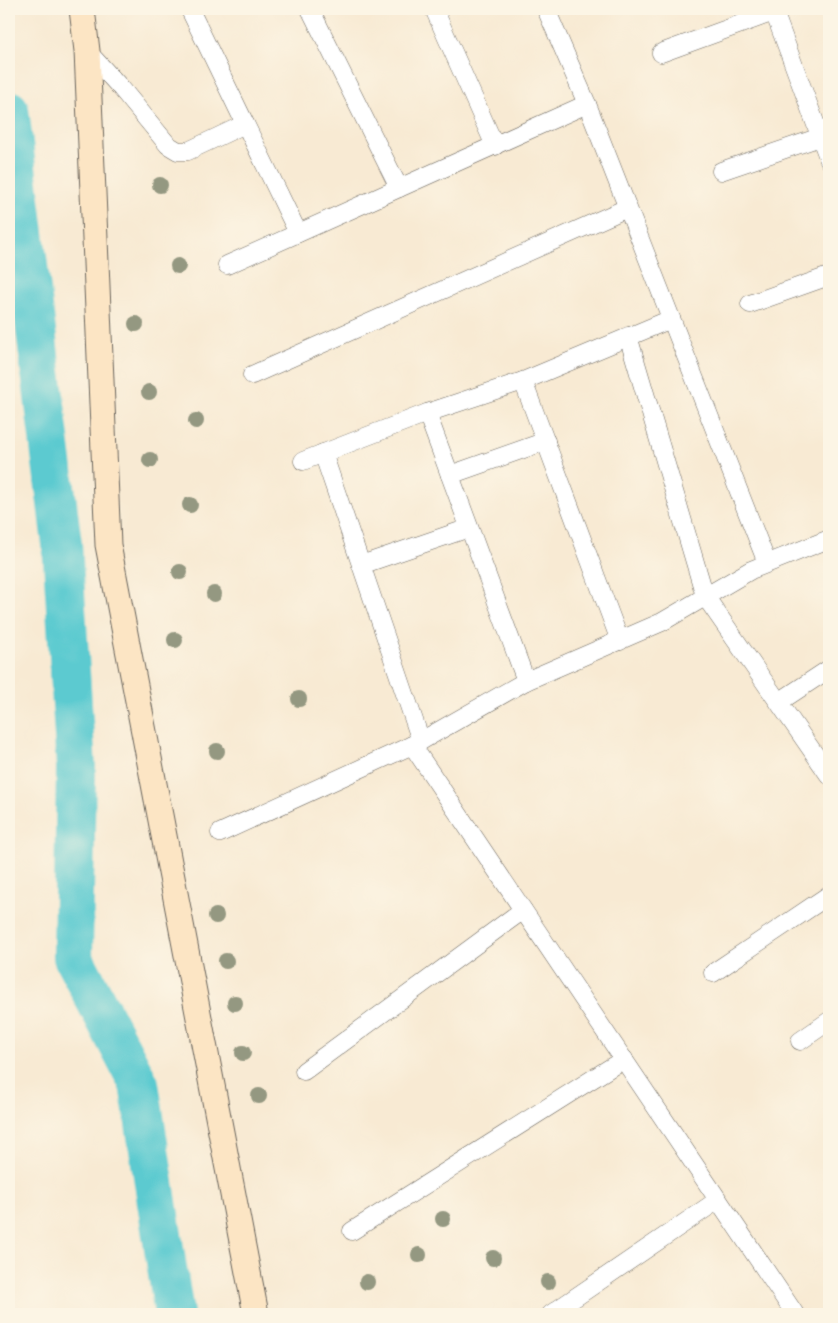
<svg xmlns="http://www.w3.org/2000/svg" width="838" height="1323" viewBox="0 0 838 1323" font-family="'Comic Neue',sans-serif">
	<style>
		.lines { fill: none; stroke-linecap: round; stroke-linejoin: round }
		.river { stroke: #5ccad0; stroke-width: 40 }
		.street-casing { stroke: #69645c; stroke-width: 19 }
		.secondary-casing { stroke: #69645c; stroke-width: 27 }
		.street { stroke: #fff; stroke-width: 18 }
		.secondary { stroke: #fce5c4; stroke-width: 25 }
		.tree { fill: #949881 }
	</style>
	<rect width="100%" height="100%" fill="#fcf5e5"/>
	<filter id="ink" filterUnits="userSpaceOnUse"><feTurbulence type="fractalNoise" baseFrequency=".02" numOctaves="2"/><feDisplacementMap in="SourceGraphic" scale="10" xChannelSelector="R" yChannelSelector="G"/><feConvolveMatrix kernelMatrix="1 2 1 2 8 2 1 2 1" color-interpolation-filters="sRGB"/></filter>
	<filter id="wash" filterUnits="userSpaceOnUse"><feTurbulence type="fractalNoise" baseFrequency=".0096" numOctaves="4" result="noise"/><feDisplacementMap in="SourceGraphic" scale="20" xChannelSelector="R" yChannelSelector="G"/><feGaussianBlur stdDeviation="1.12" result="paint"/><feColorMatrix in="noise" values="0 0 0 0 0 0 0 0 0 0 0 0 0 0 0 0 0 1.4 0 .05"/><feComposite in="paint" operator="in"/></filter>
	<g filter="url(#wash)">
		<rect width="100%" height="100%" fill="#f8ead3"/>
		<g class="lines">
			<path class="river" d="M9,110L62,544L76,768L73,957L139,1084L174,1314"/>
		</g>
	</g>
	<g filter="url(#ink)">
		<g class="lines">
			<defs>
				<g id="street">
					<path d="M310,9L399,188"/>
					<path d="M434,9L495,146"/>
					<path d="M546,9L587,104L767,563"/>
					<path d="M773,9L829,160"/>
					<path d="M190,10L298,233"/>
					<path d="M87,51L121,88L168,145L178,151H188L245,124"/>
					<path d="M661,53L782,9"/>
					<path d="M721,171L829,134"/>
					<path d="M227,265L587,104"/>
					<path d="M750,304L829,276"/>
					<path d="M628,336L705,596L829,775"/>
					<path d="M252,375L627,208"/>
					<path d="M523,381L620,641"/>
					<path d="M427,413L526,681"/>
					<path d="M323,453L421,741"/>
					<path d="M303,461L427,413L523,381L671,319"/>
					<path d="M450,475L546,441"/>
					<path d="M361,565L469,528"/>
					<path d="M779,702L829,669"/>
					<path d="M412,745L795,1314"/>
					<path d="M220,833L421,741L526,681L662,622L751,570L829,539"/>
					<path d="M713,973L829,895"/>
					<path d="M800,1041L829,1021"/>
					<path d="M304,1071L523,910"/>
					<path d="M352,1231L624,1059"/>
					<path d="M551,1314L718,1200"/>
				</g>
				<path id="secondary" d="M82,9L87,51L108,545L256,1314"/>
			</defs>
			<use href="#street" class="street-casing"/>
			<use href="#secondary" class="secondary-casing"/>
			<use href="#street" class="street"/>
			<use href="#secondary" class="secondary"/>
		</g>
		<g class="tree">
			<circle cx="160" cy="185" r="8"/>
			<circle cx="178" cy="266" r="8"/>
			<circle cx="136" cy="324" r="8"/>
			<circle cx="149" cy="392" r="8"/>
			<circle cx="196" cy="421" r="8"/>
			<circle cx="150" cy="460" r="8"/>
			<circle cx="190" cy="505" r="8"/>
			<circle cx="180" cy="572" r="8"/>
			<circle cx="214" cy="594" r="8"/>
			<circle cx="175" cy="640" r="8"/>
			<circle cx="299" cy="699" r="8"/>
			<circle cx="217" cy="751" r="8"/>
			<circle cx="216" cy="916" r="8"/>
			<circle cx="226" cy="961" r="8"/>
			<circle cx="235" cy="1003" r="8"/>
			<circle cx="243" cy="1053" r="8"/>
			<circle cx="259" cy="1096" r="8"/>
			<circle cx="443" cy="1219" r="8"/>
			<circle cx="419" cy="1255" r="8"/>
			<circle cx="493" cy="1258" r="8"/>
			<circle cx="367" cy="1282" r="8"/>
			<circle cx="548" cy="1282" r="8"/>
		</g>
	</g>
	<rect width="838" height="1323" fill="none" stroke="#fcf5e5" stroke-width="30"/>
</svg>
